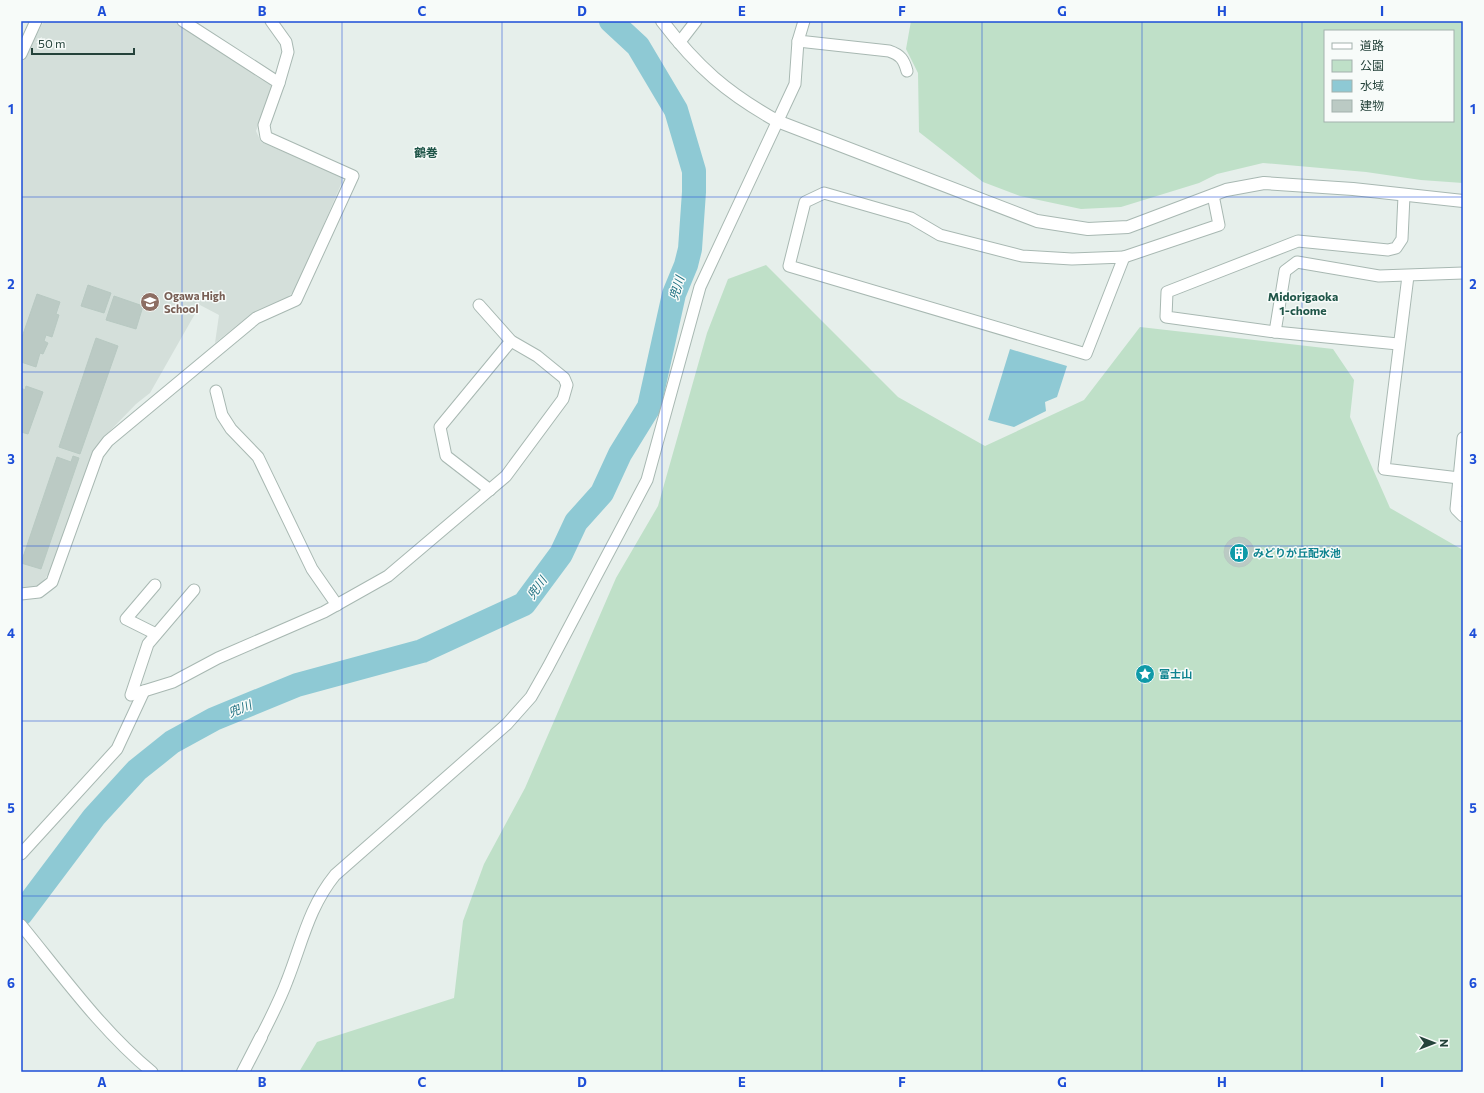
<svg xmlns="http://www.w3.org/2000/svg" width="1484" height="1093" viewBox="0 0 1484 1093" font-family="Commissioner,'Noto Sans JP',sans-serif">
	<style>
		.built { fill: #d4dfda }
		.green { fill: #bfe0c8; fill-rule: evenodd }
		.water { fill: #8ec9d4 }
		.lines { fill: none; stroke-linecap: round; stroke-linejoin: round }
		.river { stroke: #8ec9d4; stroke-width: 24 }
		.building { fill: #bbcac4; stroke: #b8c9c2 }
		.minor-casing { stroke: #a8b8b2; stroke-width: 13 }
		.tertiary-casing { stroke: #a8b8b2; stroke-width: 14 }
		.minor { stroke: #fff; stroke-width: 11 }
		.tertiary { stroke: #fff; stroke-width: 12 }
		.grid { fill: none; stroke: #1d4ed8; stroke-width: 1; stroke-opacity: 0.55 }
		.labels { text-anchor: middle; stroke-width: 3; stroke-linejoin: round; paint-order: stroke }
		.education-label { font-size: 11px; font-weight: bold; fill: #785e54; stroke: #f7fbf9; text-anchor: start }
		.culture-label { font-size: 11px; font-weight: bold; fill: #0d838f; stroke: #f7fbf9; text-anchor: start }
		.neighbourhood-label { font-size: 12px; font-weight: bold; fill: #1f5548; stroke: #f7fbf9 }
		.water-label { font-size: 12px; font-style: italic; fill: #1c6f80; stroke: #f7fbf9 }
		.neatline { fill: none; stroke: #1d4ed8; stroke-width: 1.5 }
		.grid-label { font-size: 13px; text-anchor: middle; font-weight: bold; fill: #1d4ed8 }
	</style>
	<rect width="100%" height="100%" fill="#e6efeb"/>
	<path class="built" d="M44,21H177L270,83L272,90L256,131L261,142L341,176L342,182L296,289L287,298L250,315L215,343L219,315L200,305L150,393L136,404L106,435L94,453L50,571L45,579L37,587L21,588V63Z"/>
	<g class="green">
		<path d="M911,21H1463V183L1421,180L1366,172L1263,163L1217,174L1199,183L1121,207L1081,209L1020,196L983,182L919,132L918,73L906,49ZM1325,31H1453V121H1325Z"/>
		<path d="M766,265L898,397L985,446L1084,400L1140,327L1333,349L1354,380L1350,417L1390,508L1463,550V1072H299L317,1042L454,998L463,921L484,864L525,788L616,578L658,506L707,333L728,279Z"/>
	</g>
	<path class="water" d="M1010,349L1067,366L1057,397L1045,402L1046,411L1014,427L988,420Z"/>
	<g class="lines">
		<path class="river" d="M21,914L94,817L137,770L172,742L214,719L297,685L422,651L524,604L561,554L576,522L602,493L620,454L649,407L674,294L686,265L690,249L694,192V171L676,110L638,46L611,21"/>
	</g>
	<g class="building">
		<path d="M88,285L111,293L104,313L81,306Z"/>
		<path d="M37,294L60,302L56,314L59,315L52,337L46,335L44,341L48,343L43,354L40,353L36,367L21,362V340Z"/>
		<path d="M114,296L143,306L136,329L106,320Z"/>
		<path d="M96,338L118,346L80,454L59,447Z"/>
		<path d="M26,386L43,392L28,434L21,432V388L25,390Z"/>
		<path d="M73,456L79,458L41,569L21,563L57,457L71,462Z"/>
		<circle cx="1239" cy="552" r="15"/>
	</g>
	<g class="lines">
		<defs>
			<g id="minor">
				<path d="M183,21L279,83L288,52L286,42L271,21"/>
				<path d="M798,41L889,51C901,55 904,60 907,71"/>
				<path d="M679,43L696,21"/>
				<path d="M21,54L36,21"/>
				<path d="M824,193L911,218L940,235L1022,256L1072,259L1124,257L1086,354L789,266L805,202Z"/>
				<path d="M1124,257L1219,225L1213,195"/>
				<path d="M1408,276L1384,469L1459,478"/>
				<path d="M1275,332L1285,271L1297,262L1379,276L1463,273"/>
				<path d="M1398,344L1275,332L1166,317L1167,292L1298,241L1388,250L1396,248L1402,239L1404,196"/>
				<path d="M216,391L222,415L231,429L258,457L312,569L337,605"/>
				<path d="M1463,438L1456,509L1463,516"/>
				<path d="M490,490L446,456L440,427L511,341"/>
				<path d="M155,585L126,619L156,634"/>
				<path d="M194,590L148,644L131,695L173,682L218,658L324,612L388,576L506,476L563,399L567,385L564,378L537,356L511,341L479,305"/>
				<path d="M21,594L39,592L52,582L98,454L108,441L256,318L296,300L353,176L266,137L264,125L279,83"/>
				<path d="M21,854L117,749L144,691"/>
				<path d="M21,925C62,975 102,1031 152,1072"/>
				<path d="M261,1037C270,1019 280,1000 287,981C302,943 309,907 335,875L507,724L531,697L548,667L647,480L700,287L795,84L798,41L804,21"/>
			</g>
			<g id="tertiary">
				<path d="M662,21C697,67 727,93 777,121L1037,221L1088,229L1128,227L1226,190L1264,183L1353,189L1463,201"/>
				<path d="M243,1072L261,1037"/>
			</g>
		</defs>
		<use href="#minor" class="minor-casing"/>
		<use href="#tertiary" class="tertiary-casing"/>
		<use href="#minor" class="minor"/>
		<use href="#tertiary" class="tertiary"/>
	</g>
	<path class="grid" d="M182,21V1072M342,21V1072M502,21V1072M662,21V1072M822,21V1072M982,21V1072M1142,21V1072M1302,21V1072M21,197H1463M21,372H1463M21,546H1463M21,721H1463M21,896H1463"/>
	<defs>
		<symbol id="school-disc" viewBox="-11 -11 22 22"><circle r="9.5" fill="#8d6e63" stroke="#f7fbf9"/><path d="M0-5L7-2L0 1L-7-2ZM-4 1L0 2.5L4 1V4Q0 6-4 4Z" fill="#fff"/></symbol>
		<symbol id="building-disc" viewBox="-11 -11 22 22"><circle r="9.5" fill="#0f9aa8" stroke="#f7fbf9"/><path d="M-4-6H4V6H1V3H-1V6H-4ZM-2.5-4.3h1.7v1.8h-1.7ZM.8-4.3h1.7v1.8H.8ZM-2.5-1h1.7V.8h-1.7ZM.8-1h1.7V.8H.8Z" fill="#fff"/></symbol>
		<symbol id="sight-disc" viewBox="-11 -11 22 22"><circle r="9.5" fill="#0f9aa8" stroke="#f7fbf9"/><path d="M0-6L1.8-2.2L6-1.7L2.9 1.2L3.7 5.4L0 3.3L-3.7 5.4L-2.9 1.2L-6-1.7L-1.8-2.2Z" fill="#fff"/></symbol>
	</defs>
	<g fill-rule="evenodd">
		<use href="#school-disc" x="139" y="291" width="22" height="22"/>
		<use href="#building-disc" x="1228" y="542" width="22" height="22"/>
		<use href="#sight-disc" x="1134" y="663" width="22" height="22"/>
	</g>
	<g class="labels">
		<g class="education-label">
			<text x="164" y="300">Ogawa High<tspan x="164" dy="13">School</tspan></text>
		</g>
		<g class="culture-label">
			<text x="1253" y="557">みどりが丘配水池</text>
			<text x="1159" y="678">富士山</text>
		</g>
		<g class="neighbourhood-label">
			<text x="426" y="157">鶴巻</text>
			<text x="1303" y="301">Midorigaoka<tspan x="1303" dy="14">1-chome</tspan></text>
		</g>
		<g class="water-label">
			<text transform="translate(677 288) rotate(-73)" y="4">兜川</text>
			<text transform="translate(537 588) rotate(-54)" y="4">兜川</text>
			<text transform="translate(240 709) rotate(-22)" y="4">兜川</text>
		</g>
	</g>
	<rect width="1484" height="1093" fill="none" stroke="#f7fbf9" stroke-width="44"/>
	<rect x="1324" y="30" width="130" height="92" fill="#f7fbf9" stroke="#a3b1ad"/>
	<rect x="1332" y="43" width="20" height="6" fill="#ffffff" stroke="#a3b1ad"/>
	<text x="1360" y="50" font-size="12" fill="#24423a">道路</text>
	<rect x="1332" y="60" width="20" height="12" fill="#bfe0c8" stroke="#a3b1ad"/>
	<text x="1360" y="70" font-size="12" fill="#24423a">公園</text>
	<rect x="1332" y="80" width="20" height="12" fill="#8ec9d4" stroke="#a3b1ad"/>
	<text x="1360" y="90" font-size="12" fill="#24423a">水域</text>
	<rect x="1332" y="100" width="20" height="12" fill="#bbcac4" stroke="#a3b1ad"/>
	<text x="1360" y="110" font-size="12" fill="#24423a">建物</text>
	<g transform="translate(1434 1043) rotate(90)" stroke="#f7fbf9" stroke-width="3" paint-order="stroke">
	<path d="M0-3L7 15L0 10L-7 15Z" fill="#24423a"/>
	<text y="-6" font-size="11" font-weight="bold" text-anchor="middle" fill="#24423a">N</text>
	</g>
	<path d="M32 48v6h102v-6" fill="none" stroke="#24423a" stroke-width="2"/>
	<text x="38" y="48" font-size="12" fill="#24423a" stroke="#f7fbf9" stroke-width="3" paint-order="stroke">50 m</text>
	<rect x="22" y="22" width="1440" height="1049" class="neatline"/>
	<g class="grid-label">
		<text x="102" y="16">A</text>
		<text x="262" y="16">B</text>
		<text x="422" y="16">C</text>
		<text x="582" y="16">D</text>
		<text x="742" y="16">E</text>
		<text x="902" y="16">F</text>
		<text x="1062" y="16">G</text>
		<text x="1222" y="16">H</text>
		<text x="1382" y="16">I</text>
		<text x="11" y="114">1</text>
		<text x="1473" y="114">1</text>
		<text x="11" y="289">2</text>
		<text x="1473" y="289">2</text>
		<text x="11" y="464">3</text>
		<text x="1473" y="464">3</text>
		<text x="11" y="638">4</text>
		<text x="1473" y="638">4</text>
		<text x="11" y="813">5</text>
		<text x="1473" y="813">5</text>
		<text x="11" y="988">6</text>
		<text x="1473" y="988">6</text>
		<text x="102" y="1087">A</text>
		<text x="262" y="1087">B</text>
		<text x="422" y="1087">C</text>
		<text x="582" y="1087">D</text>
		<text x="742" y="1087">E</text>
		<text x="902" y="1087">F</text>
		<text x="1062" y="1087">G</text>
		<text x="1222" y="1087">H</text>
		<text x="1382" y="1087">I</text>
	</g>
</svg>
